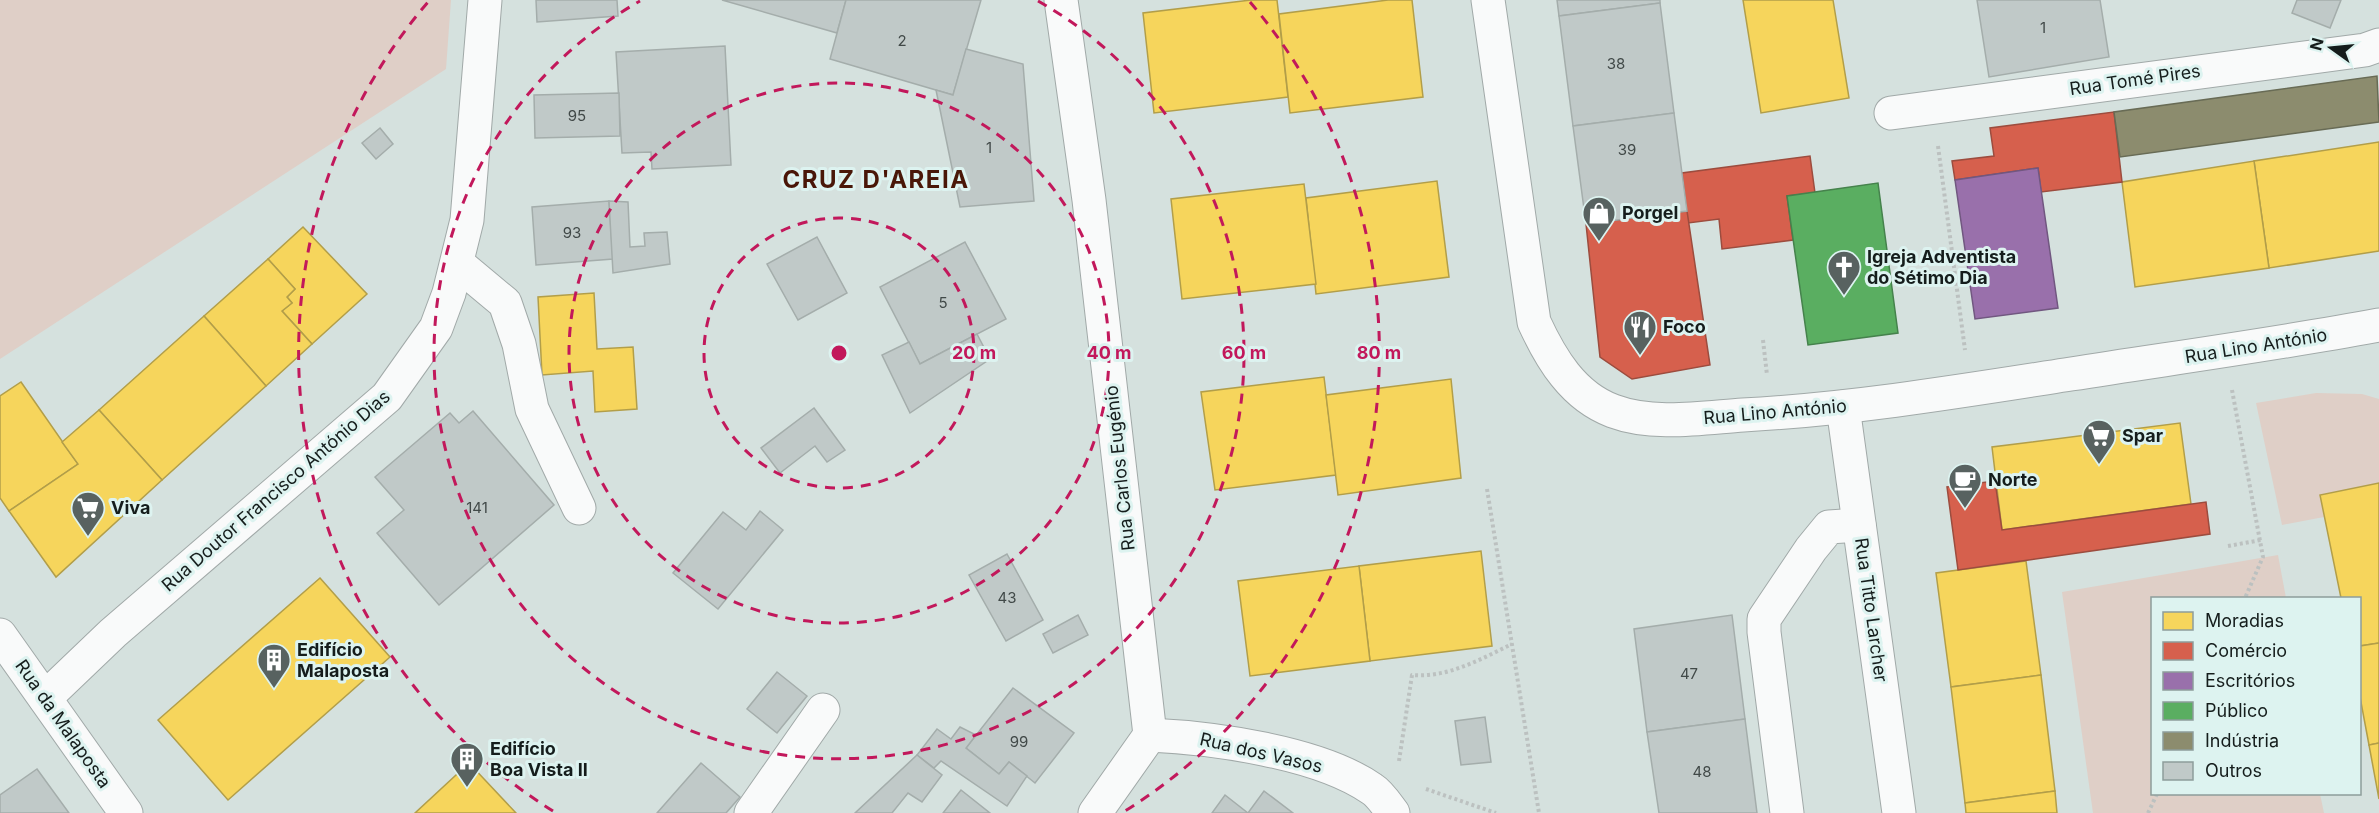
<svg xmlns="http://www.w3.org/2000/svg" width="2379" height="813" viewBox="0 0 2379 813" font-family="Inter,sans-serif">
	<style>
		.green { fill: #dfcfc7 }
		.homes { fill: #f6d55c; stroke: #b29e49; stroke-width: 1.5 }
		.shops { fill: #d6604d; stroke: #9c4c3e; stroke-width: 1.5 }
		.offices { fill: #9970ab; stroke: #715780; stroke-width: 1.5 }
		.public { fill: #5aae61; stroke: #45824c; stroke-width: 1.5 }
		.industry { fill: #8c8c6e; stroke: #686b55; stroke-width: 1.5 }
		.building { fill: #c0c9c8; stroke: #a4adab; stroke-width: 1.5 }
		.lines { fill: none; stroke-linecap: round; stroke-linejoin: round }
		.minor-casing { stroke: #a1a9a8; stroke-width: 35 }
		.tertiary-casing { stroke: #a1a9a8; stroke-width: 35 }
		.path { stroke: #bcc1c0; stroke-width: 4; stroke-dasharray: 3 3; stroke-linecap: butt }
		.minor { stroke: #f9fafa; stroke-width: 33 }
		.tertiary { stroke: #f9fafa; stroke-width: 33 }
		.ring { fill: none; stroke: #c2185b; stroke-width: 3; stroke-dasharray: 10 8 }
		.labels { text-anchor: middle; stroke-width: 6; stroke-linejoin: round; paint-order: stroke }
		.number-label { font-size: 15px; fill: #414948 }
		.street-label { font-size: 18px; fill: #151d1c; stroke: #ddf3f0 }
		.poi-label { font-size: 18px; font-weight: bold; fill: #151d1c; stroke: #ddf3f0; text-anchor: start }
		.district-label { font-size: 24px; font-weight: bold; letter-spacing: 1.5px; fill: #491708; stroke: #ddf3f0 }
		.centre { fill: #c2185b; stroke: #ddf3f0; stroke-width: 3 }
		.ring-label { font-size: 18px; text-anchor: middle; font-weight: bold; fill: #c2185b; stroke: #ddf3f0; stroke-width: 6; stroke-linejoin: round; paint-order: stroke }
	</style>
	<rect width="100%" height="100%" fill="#d5e1de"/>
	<g class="green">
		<path d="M0,0H451L446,69L0,359Z"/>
		<path d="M2316,393L2362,394L2379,399V483L2321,495L2324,517L2282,525L2256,403Z"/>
		<path d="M2278,555L2286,598H2152V794H2320L2324,813H2093L2062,592Z"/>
	</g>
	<g class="homes">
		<path d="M1251,0H1277L1288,97L1154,113L1143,13Z"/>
		<path d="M1388,0H1412L1423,97L1290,113L1279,14Z"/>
		<path d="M1743,0H1833L1849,98L1761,113Z"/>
		<path d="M2379,142V251L2269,268L2254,161Z"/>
		<path d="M2254,161L2269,268L2135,287L2122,182Z"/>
		<path d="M1437,181L1449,277L1316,294L1306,198Z"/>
		<path d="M1304,184L1316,284L1182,299L1171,199Z"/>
		<path d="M303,227L367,294L312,344L282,311L292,303L287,297L295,289L268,259Z"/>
		<path d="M268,259L295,289L287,297L292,303L282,311L312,344L266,386L204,316Z"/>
		<path d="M594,293L597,349L633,347L637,409L595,412L593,371L542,375L538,297Z"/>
		<path d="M204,316L266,386L162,480L99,410Z"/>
		<path d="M1324,377L1336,475L1215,490L1201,392Z"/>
		<path d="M1451,379L1461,478L1338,495L1326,395Z"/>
		<path d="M21,382L78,464L9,511L0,498V396Z"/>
		<path d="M99,410L162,480L56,577L9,511L78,464L62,442Z"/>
		<path d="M2180,423L2191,504L2002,530L1992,447Z"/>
		<path d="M2379,483V643L2360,646V598H2341L2320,495Z"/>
		<path d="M1481,551L1492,646L1370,661L1359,566Z"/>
		<path d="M2026,561L2041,675L1951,687L1936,573Z"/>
		<path d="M1359,566L1370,661L1250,676L1238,581Z"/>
		<path d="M320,578L390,657L228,800L158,720Z"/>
		<path d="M2379,643V743L2369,745L2360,697V646Z"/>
		<path d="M2041,675L2055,791L1965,803L1951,687Z"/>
		<path d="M2379,743V799L2369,745Z"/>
		<path d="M469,763L516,813H415Z"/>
		<path d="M2055,791L2057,813H1966L1965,803Z"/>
	</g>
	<g class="shops">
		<path d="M2114,112L2122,182L2041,192L2038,168L1955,180L1952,161L1994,156L1990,128Z"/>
		<path d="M1810,156L1815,193L1787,196L1793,240L1722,249L1719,219L1688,223L1682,173Z"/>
		<path d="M1687,211L1710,365L1632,379L1600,357L1586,224Z"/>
		<path d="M1995,481L2002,530L2206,502L2210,534L1958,570L1947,487Z"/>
	</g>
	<path class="offices" d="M2038,168L2058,308L1975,319L1955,180Z"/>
	<path class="public" d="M1878,183L1898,333L1808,345L1787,196Z"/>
	<path class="industry" d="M2377,76L2379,122L2120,157L2114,112Z"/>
	<g class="building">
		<path d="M536,0H617L618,16L537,22Z"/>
		<path d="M722,0H846L837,33Z"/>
		<path d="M846,0H981L953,95L830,59Z"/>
		<path d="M1557,0H1660V3L1559,16Z"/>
		<path d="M1977,0H2100L2109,57L1989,77Z"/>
		<path d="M2297,0H2341L2330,28L2292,13Z"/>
		<path d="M1660,3L1674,113L1573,126L1559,16Z"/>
		<path d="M725,46L731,165L652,169L651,152L622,153L616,52Z"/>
		<path d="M966,49L1023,64L1034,201L960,207L936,90L953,95Z"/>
		<path d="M619,93L620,136L535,138L534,95Z"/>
		<path d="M1674,113L1687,211L1586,224L1573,126Z"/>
		<path d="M380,128L393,144L376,159L362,143Z"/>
		<path d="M609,201L613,259L536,265L532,207Z"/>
		<path d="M609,201L628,202L630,247L645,246L644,233L667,232L670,264L613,273Z"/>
		<path d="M817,237L847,293L798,320L767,264Z"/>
		<path d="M965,242L1006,319L920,364L880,287Z"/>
		<path d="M977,334L990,359L910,413L882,355L909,342L920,364Z"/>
		<path d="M814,408L845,450L827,462L815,446L780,473L761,448Z"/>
		<path d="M473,411L554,505L439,605L377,533L404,510L375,477L450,413L459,423Z"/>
		<path d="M760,511L783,530L718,609L673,573L723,512L746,530Z"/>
		<path d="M1007,554L1043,620L1006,641L969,575Z"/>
		<path d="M1078,615L1088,635L1053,653L1043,634Z"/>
		<path d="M1732,615L1745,719L1647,732L1634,629Z"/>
		<path d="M777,672L807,696L777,733L747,709Z"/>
		<path d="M1013,688L1074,733L1035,783L1009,762L999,774L966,748Z"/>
		<path d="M1485,717L1491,762L1461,765L1455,721Z"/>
		<path d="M1745,719L1757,813H1659L1647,732Z"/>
		<path d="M960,727L976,735L966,748L999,774L1009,762L1027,776L1007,806L941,761L934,768L917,755L937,729L951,739Z"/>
		<path d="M917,755L942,775L922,802L908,793L892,813H855Z"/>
		<path d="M701,763L740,797L726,813H657Z"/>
		<path d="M37,769L69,813H0V795Z"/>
		<path d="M961,790L990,813H943Z"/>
		<path d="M1264,791L1293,813H1212L1225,795L1248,813Z"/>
	</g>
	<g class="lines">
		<defs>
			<g id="minor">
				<path d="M1061,0L1089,200L1150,735L1095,813"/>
				<path d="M1488,0L1534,322C1551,359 1573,396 1613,411C1653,426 1701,418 1743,415C1853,409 1962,391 2071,374C2173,358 2277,344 2379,325"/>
				<path d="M1891,113L2365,50L2379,45"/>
				<path d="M457,263L505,303L519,344L532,409L579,508"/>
				<path d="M1843,407L1899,813"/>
				<path d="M45,698L113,633L387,397L436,328L449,293L467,220L485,0"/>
				<path d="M1150,735C1213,738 1319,752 1372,789C1380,794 1387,805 1393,813"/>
				<path d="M751,813L823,710"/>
				<path d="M1787,813L1764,632V619L1811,549L1829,527L1859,525"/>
			</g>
			<path id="tertiary" d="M0,635L126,813"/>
		</defs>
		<use href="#minor" class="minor-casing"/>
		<use href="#tertiary" class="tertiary-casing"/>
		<g class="path">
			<path d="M1938,146L1965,350"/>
			<path d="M1763,340L1767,375"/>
			<path d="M2232,390L2263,557L2245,598"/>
			<path d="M1487,489L1539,813"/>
			<path d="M2228,546L2261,540"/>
			<path d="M1399,761L1412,675C1448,678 1481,659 1512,644"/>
			<path d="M1426,789L1496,813"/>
			<path d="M2148,813L2157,794"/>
		</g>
		<use href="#minor" class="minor"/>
		<use href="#tertiary" class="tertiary"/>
	</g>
	<g class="ring">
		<circle cx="839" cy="353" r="135"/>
		<circle cx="839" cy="353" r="270"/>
		<path d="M1038 1A405 405 0 1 1 640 1"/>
		<path d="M553 811A540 540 0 0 1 428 2M1250 2A540 540 0 0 1 1125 811"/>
	</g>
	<defs>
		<symbol id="shop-pin" viewBox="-11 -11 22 30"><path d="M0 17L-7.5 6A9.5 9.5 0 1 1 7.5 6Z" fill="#586260" stroke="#ddf3f0"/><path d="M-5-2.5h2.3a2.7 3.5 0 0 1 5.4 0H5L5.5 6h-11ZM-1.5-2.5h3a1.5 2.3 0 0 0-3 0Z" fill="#fff"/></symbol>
		<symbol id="church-pin" viewBox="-11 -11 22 30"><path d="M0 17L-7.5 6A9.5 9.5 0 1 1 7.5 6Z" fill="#586260" stroke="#ddf3f0"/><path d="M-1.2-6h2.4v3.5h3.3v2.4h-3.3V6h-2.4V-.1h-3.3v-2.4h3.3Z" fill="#fff"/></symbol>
		<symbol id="restaurant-pin" viewBox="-11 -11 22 30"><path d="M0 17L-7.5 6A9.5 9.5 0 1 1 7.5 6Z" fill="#586260" stroke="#ddf3f0"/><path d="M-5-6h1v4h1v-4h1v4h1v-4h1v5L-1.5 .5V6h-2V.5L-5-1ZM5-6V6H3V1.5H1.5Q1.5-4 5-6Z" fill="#fff"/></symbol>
		<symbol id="supermarket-pin" viewBox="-11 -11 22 30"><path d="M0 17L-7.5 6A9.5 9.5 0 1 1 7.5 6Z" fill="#586260" stroke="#ddf3f0"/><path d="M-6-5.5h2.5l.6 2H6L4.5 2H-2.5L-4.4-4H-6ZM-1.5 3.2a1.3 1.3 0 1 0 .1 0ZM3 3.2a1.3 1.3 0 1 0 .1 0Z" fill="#fff"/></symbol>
		<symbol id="cafe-pin" viewBox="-11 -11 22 30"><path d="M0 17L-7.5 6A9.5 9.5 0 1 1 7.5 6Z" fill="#586260" stroke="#ddf3f0"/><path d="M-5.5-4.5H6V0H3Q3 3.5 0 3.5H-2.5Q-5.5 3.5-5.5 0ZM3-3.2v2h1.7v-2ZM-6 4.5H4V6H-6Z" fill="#fff"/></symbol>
		<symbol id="building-pin" viewBox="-11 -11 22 30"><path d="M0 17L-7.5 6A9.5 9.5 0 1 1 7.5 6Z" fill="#586260" stroke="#ddf3f0"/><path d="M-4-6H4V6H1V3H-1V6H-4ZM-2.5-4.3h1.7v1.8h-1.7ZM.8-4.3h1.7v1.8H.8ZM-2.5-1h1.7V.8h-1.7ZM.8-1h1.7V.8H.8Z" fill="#fff"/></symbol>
	</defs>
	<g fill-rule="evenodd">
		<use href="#shop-pin" x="1580" y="194" width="38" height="52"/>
		<use href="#church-pin" x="1825" y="248" width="38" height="52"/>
		<use href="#restaurant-pin" x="1621" y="308" width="38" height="52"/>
		<use href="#supermarket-pin" x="2080" y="417" width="38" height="52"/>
		<use href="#cafe-pin" x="1946" y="461" width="38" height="52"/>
		<use href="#supermarket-pin" x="69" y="489" width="38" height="52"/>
		<use href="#building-pin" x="255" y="641" width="38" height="52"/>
		<use href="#building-pin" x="448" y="740" width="38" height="52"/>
	</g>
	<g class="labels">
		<g class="number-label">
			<text x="2043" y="33">1</text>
			<text x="902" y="46">2</text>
			<text x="1616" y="69">38</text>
			<text x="577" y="121">95</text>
			<text x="989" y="153">1</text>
			<text x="1627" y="155">39</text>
			<text x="572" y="238">93</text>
			<text x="943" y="308">5</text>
			<text x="477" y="513">141</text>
			<text x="1007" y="603">43</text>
			<text x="1689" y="679">47</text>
			<text x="1019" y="747">99</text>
			<text x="1702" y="777">48</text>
		</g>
		<g class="street-label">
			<text transform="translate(2135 80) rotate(-8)" y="6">Rua Tomé Pires</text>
			<text transform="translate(2256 346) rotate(-9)" y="6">Rua Lino António</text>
			<text transform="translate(1775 412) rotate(-5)" y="6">Rua Lino António</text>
			<text transform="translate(1120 468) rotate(-96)" y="6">Rua Carlos Eugénio</text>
			<text transform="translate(276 491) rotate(-41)" y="6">Rua Doutor Francisco António Dias</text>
			<text transform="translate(1871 610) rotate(82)" y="6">Rua Titto Larcher</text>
			<text transform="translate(63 724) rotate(55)" y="6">Rua da Malaposta</text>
			<text transform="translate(1261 753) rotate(13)" y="6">Rua dos Vasos</text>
		</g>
		<g class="poi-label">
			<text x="1622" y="219">Porgel</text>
			<text x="1867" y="263">Igreja Adventista<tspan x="1867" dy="21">do Sétimo Dia</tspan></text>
			<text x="1663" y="333">Foco</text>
			<text x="2122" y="442">Spar</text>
			<text x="1988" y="486">Norte</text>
			<text x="111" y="514">Viva</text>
			<text x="297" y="656">Edifício<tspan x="297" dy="21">Malaposta</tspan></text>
			<text x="490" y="755">Edifício<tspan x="490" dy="21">Boa Vista II</tspan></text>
		</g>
		<g class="district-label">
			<text x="876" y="188">CRUZ D'AREIA</text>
		</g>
	</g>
	<circle cx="839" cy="353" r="9" class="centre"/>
	<g class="ring-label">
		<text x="974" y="359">20 m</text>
		<text x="1109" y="359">40 m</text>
		<text x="1244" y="359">60 m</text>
		<text x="1379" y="359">80 m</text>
	</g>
	<rect x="2151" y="597" width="210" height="198" fill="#ddf3f0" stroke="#8d9d9b" stroke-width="1.5"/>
	<rect x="2163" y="612" width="30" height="18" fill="#f6d55c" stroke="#8d9d9b" stroke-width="1.5"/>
	<text x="2205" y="627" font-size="18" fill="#151d1c">Moradias</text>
	<rect x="2163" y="642" width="30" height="18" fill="#d6604d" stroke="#8d9d9b" stroke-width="1.5"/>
	<text x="2205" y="657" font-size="18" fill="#151d1c">Comércio</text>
	<rect x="2163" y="672" width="30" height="18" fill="#9970ab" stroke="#8d9d9b" stroke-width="1.5"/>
	<text x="2205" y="687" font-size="18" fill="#151d1c">Escritórios</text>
	<rect x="2163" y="702" width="30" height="18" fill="#5aae61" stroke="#8d9d9b" stroke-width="1.5"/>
	<text x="2205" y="717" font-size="18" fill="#151d1c">Público</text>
	<rect x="2163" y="732" width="30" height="18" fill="#8c8c6e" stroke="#8d9d9b" stroke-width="1.5"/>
	<text x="2205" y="747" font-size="18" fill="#151d1c">Indústria</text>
	<rect x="2163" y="762" width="30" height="18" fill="#c0c9c8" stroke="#8d9d9b" stroke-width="1.5"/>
	<text x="2205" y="777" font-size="18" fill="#151d1c">Outros</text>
	<g transform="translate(2331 48) rotate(285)" stroke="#ddf3f0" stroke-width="4.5" paint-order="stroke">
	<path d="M0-4.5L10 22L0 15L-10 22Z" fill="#151d1c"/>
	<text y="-9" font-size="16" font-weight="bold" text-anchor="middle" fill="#151d1c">N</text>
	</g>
</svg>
